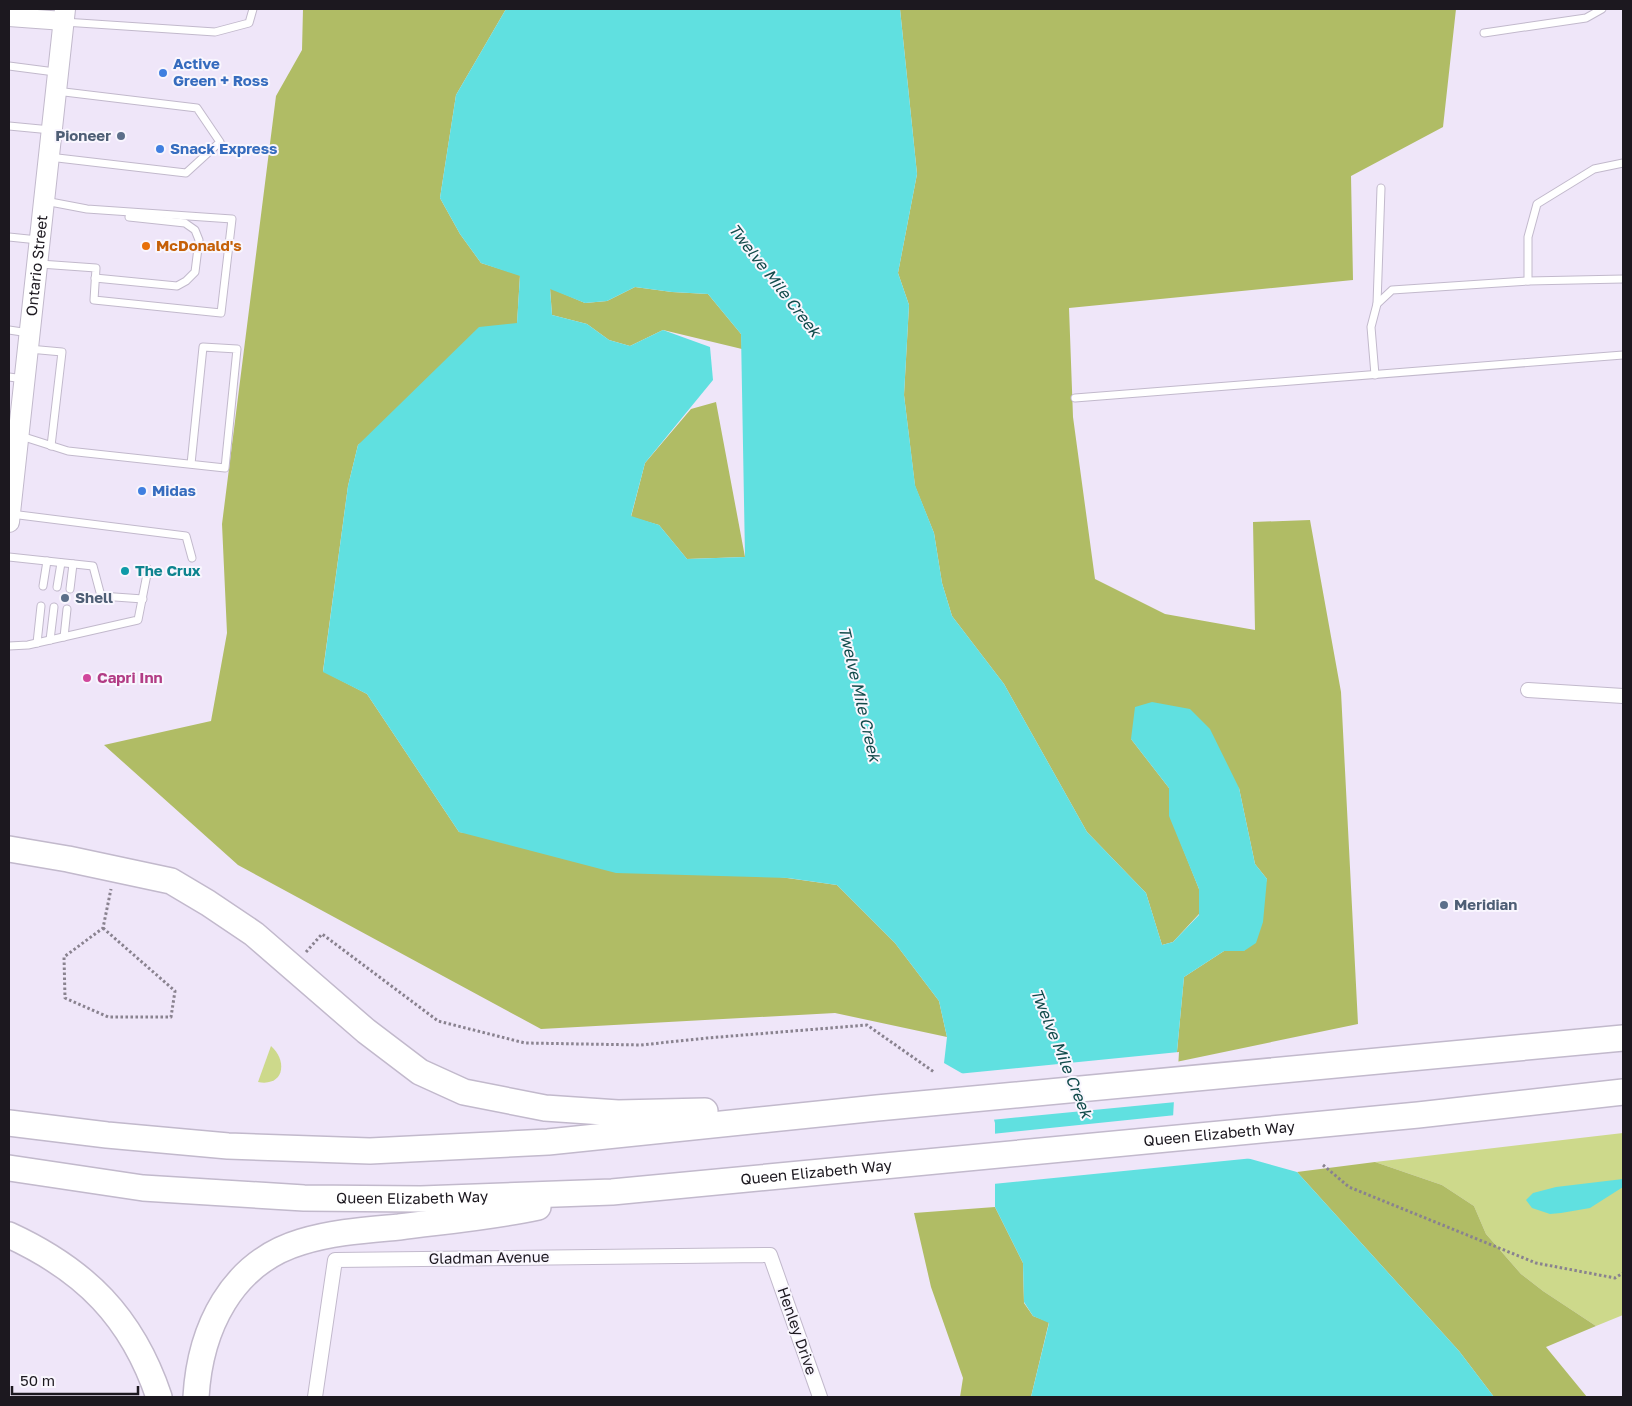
<svg xmlns="http://www.w3.org/2000/svg" width="1632" height="1406" viewBox="0 0 1632 1406" font-family="'Golos Text',sans-serif">
	<style>
		.green { fill: #cdd98b }
		.forest { fill: #b0bc65 }
		.water { fill: #60e0e0; fill-rule: evenodd }
		.pier { fill: #efe6f9 }
		.lines { fill: none; stroke-linecap: round; stroke-linejoin: round }
		.service-casing { stroke: #c2b9cc; stroke-width: 9 }
		.minor-casing { stroke: #c2b9cc; stroke-width: 16 }
		.tertiary-casing { stroke: #c2b9cc; stroke-width: 20 }
		.secondary-casing { stroke: #c2b9cc; stroke-width: 22 }
		.motorway-casing { stroke: #c2b9cc; stroke-width: 28 }
		.path { stroke: #89828f; stroke-width: 3; stroke-dasharray: 2.5 2.5; stroke-linecap: butt }
		.service { stroke: #fff; stroke-width: 7 }
		.minor { stroke: #fff; stroke-width: 14 }
		.tertiary { stroke: #fff; stroke-width: 18 }
		.secondary { stroke: #fff; stroke-width: 20 }
		.motorway { stroke: #fff; stroke-width: 25 }
		.shop-dot { fill: #3f7fe0; stroke: #f9f6fe; stroke-width: 2 }
		.service-dot { fill: #5c6f8a; stroke: #f9f6fe; stroke-width: 2 }
		.food-dot { fill: #e8710a; stroke: #f9f6fe; stroke-width: 2 }
		.culture-dot { fill: #0f9aa8; stroke: #f9f6fe; stroke-width: 2 }
		.hotel-dot { fill: #d1479c; stroke: #f9f6fe; stroke-width: 2 }
		.labels { text-anchor: middle; stroke-width: 4; stroke-linejoin: round; paint-order: stroke }
		.shop-label { font-size: 15px; font-weight: bold; fill: #366cbe; stroke: #f9f6fe; text-anchor: start }
		.service-label { font-size: 15px; font-weight: bold; fill: #4e5e75; stroke: #f9f6fe; text-anchor: start }
		.food-label { font-size: 15px; font-weight: bold; fill: #c56008; stroke: #f9f6fe; text-anchor: start }
		.street-label { font-size: 15px; fill: #1c181f; stroke: #f9f6fe }
		.culture-label { font-size: 15px; font-weight: bold; fill: #0d838f; stroke: #f9f6fe; text-anchor: start }
		.hotel-label { font-size: 15px; font-weight: bold; fill: #b23c85; stroke: #f9f6fe; text-anchor: start }
		.water-label { font-size: 16px; font-style: italic; fill: #114b4b; stroke: #f9f6fe }
	</style>
	<rect width="100%" height="100%" fill="#efe6f9"/>
	<g class="green">
		<path d="M271,1046C288,1061 284,1087 258,1082Z"/>
		<path d="M1623,1133V1315L1596,1326L1543,1291L1521,1274L1486,1234L1474,1206L1442,1185L1375,1162Z"/>
	</g>
	<g class="forest">
		<path d="M303,9H506L456,95L440,198L460,234L481,263L520,275L517,324L358,445L348,486L323,671L367,694L459,832L837,885L895,943L939,1001L947,1037L835,1013L541,1029L238,865L104,745L211,721L227,633L222,524L276,96L302,50Z"/>
		<path d="M900,9H1456L1443,127L1351,176L1353,280L1069,308L1073,417L1095,579L1165,614L1255,630L1253,522L1310,520L1341,692L1358,1024L1176,1062L1184,977L1224,951H1244L1267,879L1255,864L1239,788L1131,739L1169,788L1170,816L1199,889V914L1173,942L1162,945L1146,893L1087,832L1004,684L952,616L942,583L934,533L915,486L904,395L909,305L898,273L917,174Z"/>
		<path d="M635,287L672,292L708,294L741,334L742,349L663,330L630,346L609,340L587,324L552,315L550,288L585,303L607,301Z"/>
		<path d="M716,402L745,557L687,559L659,525L631,517L645,463L691,409Z"/>
		<path d="M1375,1162L1442,1185L1474,1206L1486,1234L1521,1274L1543,1291L1596,1326L1546,1347L1587,1397H1494L1459,1351L1297,1172Z"/>
		<path d="M995,1207L1023,1263L1024,1303L1033,1316L1049,1322L1031,1397H960L963,1378L931,1287L914,1213Z"/>
	</g>
	<g class="water">
		<path d="M506,9H900L917,174L898,273L909,305L904,395L915,485L934,533L942,583L952,616L1004,684L1087,832L1146,893L1162,945L1173,942L1199,915V889L1169,816V788L1131,739L1135,707L1152,702L1190,709L1210,729L1239,788L1255,864L1267,879L1263,922L1256,943L1244,951H1224L1184,977L1176,1062L1172,1137L1297,1172L1459,1351L1494,1397H1031L1049,1323L1033,1316L1024,1302L1023,1263L995,1207V1123L984,1086L944,1063L947,1037L939,1001L895,943L837,885L788,878L616,873L459,832L367,694L323,672L348,486L358,445L479,327L517,323L520,276L481,263L460,234L440,198L456,95ZM635,287L672,292L708,294L741,334L745,557L687,559L659,525L631,516L645,463L713,380L710,347L663,330L630,346L609,340L587,324L552,315L550,289L585,303L607,301Z"/>
		<path d="M1623,1179V1187L1590,1208L1561,1213L1550,1214L1532,1208L1526,1200L1533,1193L1556,1187Z"/>
	</g>
	<g class="pier">
		<path d="M1179,1052L1176,1102L991,1120L982,1088L957,1074Z"/>
		<path d="M1176,1115L1175,1136L1254,1158L993,1184L992,1134Z"/>
	</g>
	<g class="lines">
		<defs>
			<g id="service">
				<path d="M64,22L215,32L249,23L253,9"/>
				<path d="M1484,33L1586,18L1602,9"/>
				<path d="M9,66L55,72"/>
				<path d="M9,126L51,130"/>
				<path d="M49,157L186,173L220,142L197,108L56,91"/>
				<path d="M9,237L38,240"/>
				<path d="M40,264L96,268L94,300L221,313L232,219L87,209L45,201"/>
				<path d="M95,278L177,286L186,281L195,272L199,240L195,230L185,223L129,217"/>
				<path d="M1528,281V237L1537,204L1594,169L1623,163"/>
				<path d="M1377,304L1381,188"/>
				<path d="M9,330L29,333"/>
				<path d="M29,349L62,352L51,446"/>
				<path d="M1375,375L1371,327L1377,304L1392,290L1528,281L1623,279"/>
				<path d="M9,377L24,379"/>
				<path d="M1075,398L1623,355"/>
				<path d="M21,436L68,451L225,468L237,349L203,347L191,464"/>
				<path d="M11,514L186,536L192,558"/>
				<path d="M9,557L93,566L101,596L143,599"/>
				<path d="M43,586L47,561"/>
				<path d="M57,587L61,563"/>
				<path d="M70,589L73,564"/>
				<path d="M64,637L67,609"/>
				<path d="M50,640L54,607"/>
				<path d="M37,643L41,606"/>
				<path d="M9,646L28,645L138,620L148,569"/>
			</g>
			<g id="minor">
				<path d="M1528,690L1623,696"/>
				<path d="M315,1397L335,1260L770,1255L820,1397"/>
			</g>
			<path id="tertiary" d="M9,17L64,21"/>
			<g id="secondary">
				<path id="s1" d="M9,522L65,9"/>
			</g>
			<g id="motorway">
				<path d="M9,849L68,859L171,881L208,903L254,934L366,1031L420,1072L464,1092L545,1108L618,1113L705,1111"/>
				<path d="M9,1123L107,1135L228,1146L370,1151L548,1142L877,1108L1623,1038"/>
				<path id="s2" d="M9,1168L143,1188L304,1198L421,1199L612,1192L1418,1115L1623,1092"/>
				<path d="M9,1235C85,1270 132,1317 159,1397"/>
				<path d="M196,1397C200,1329 231,1263 301,1242C333,1232 366,1230 399,1227C445,1221 492,1217 538,1207"/>
			</g>
		</defs>
		<use href="#service" class="service-casing"/>
		<use href="#minor" class="minor-casing"/>
		<use href="#tertiary" class="tertiary-casing"/>
		<use href="#secondary" class="secondary-casing"/>
		<use href="#motorway" class="motorway-casing"/>
		<g class="path">
			<path d="M103,928L175,991L171,1017H108L65,998L64,957L103,928L111,889"/>
			<path d="M306,952L322,934L438,1021L525,1043L641,1045L707,1038L867,1025L934,1072"/>
			<path d="M1323,1165L1349,1187L1536,1263L1615,1278L1623,1273"/>
		</g>
		<use href="#service" class="service"/>
		<use href="#minor" class="minor"/>
		<use href="#tertiary" class="tertiary"/>
		<use href="#secondary" class="secondary"/>
		<use href="#motorway" class="motorway"/>
	</g>
	<g class="shop-dot">
		<circle cx="163" cy="73" r="5"/>
		<circle cx="160" cy="149" r="5"/>
		<circle cx="142" cy="491" r="5"/>
	</g>
	<g class="service-dot">
		<circle cx="121" cy="136" r="5"/>
		<circle cx="65" cy="598" r="5"/>
		<circle cx="1444" cy="905" r="5"/>
	</g>
	<circle class="food-dot" cx="146" cy="246" r="5"/>
	<circle class="culture-dot" cx="125" cy="571" r="5"/>
	<circle class="hotel-dot" cx="87" cy="678" r="5"/>
	<g class="labels">
		<g class="shop-label">
			<text x="173" y="69">Active<tspan x="173" dy="17">Green + Ross</tspan></text>
			<text x="170" y="154">Snack Express</text>
			<text x="152" y="496">Midas</text>
		</g>
		<g class="service-label">
			<text x="111" y="141" text-anchor="end">Pioneer</text>
			<text x="75" y="603">Shell</text>
			<text x="1454" y="910">Meridian</text>
		</g>
		<g class="food-label">
			<text x="156" y="251">McDonald's</text>
		</g>
		<g class="street-label">
			<text dy="5" stroke="none"><textPath href="#s1" startOffset="258">Ontario Street</textPath></text>
			<text dy="5" stroke="none"><textPath href="#s2" startOffset="1215">Queen Elizabeth Way</textPath></text>
			<text dy="5" stroke="none"><textPath href="#s2" startOffset="810">Queen Elizabeth Way</textPath></text>
			<text dy="5" stroke="none"><textPath href="#s2" startOffset="405">Queen Elizabeth Way</textPath></text>
			<text transform="translate(489 1258) rotate(-1)" y="5">Gladman Avenue</text>
			<text transform="translate(797 1331) rotate(71)" y="5">Henley Drive</text>
		</g>
		<g class="culture-label">
			<text x="135" y="576">The Crux</text>
		</g>
		<g class="hotel-label">
			<text x="97" y="683">Capri Inn</text>
		</g>
		<g class="water-label">
			<text transform="translate(775 280) rotate(52)" y="6">Twelve Mile Creek</text>
			<text transform="translate(860 694) rotate(77)" y="6">Twelve Mile Creek</text>
			<text transform="translate(1062 1053) rotate(68)" y="6">Twelve Mile Creek</text>
		</g>
	</g>
	<rect width="1632" height="1406" fill="none" stroke="#1c181f" stroke-width="20"/>
	<path d="M12 1386v8h126v-8" fill="none" stroke="#1c181f" stroke-width="2.5"/>
	<text x="20" y="1386" font-size="15" fill="#1c181f" stroke="#f9f6fe" stroke-width="4" paint-order="stroke">50 m</text>
</svg>
